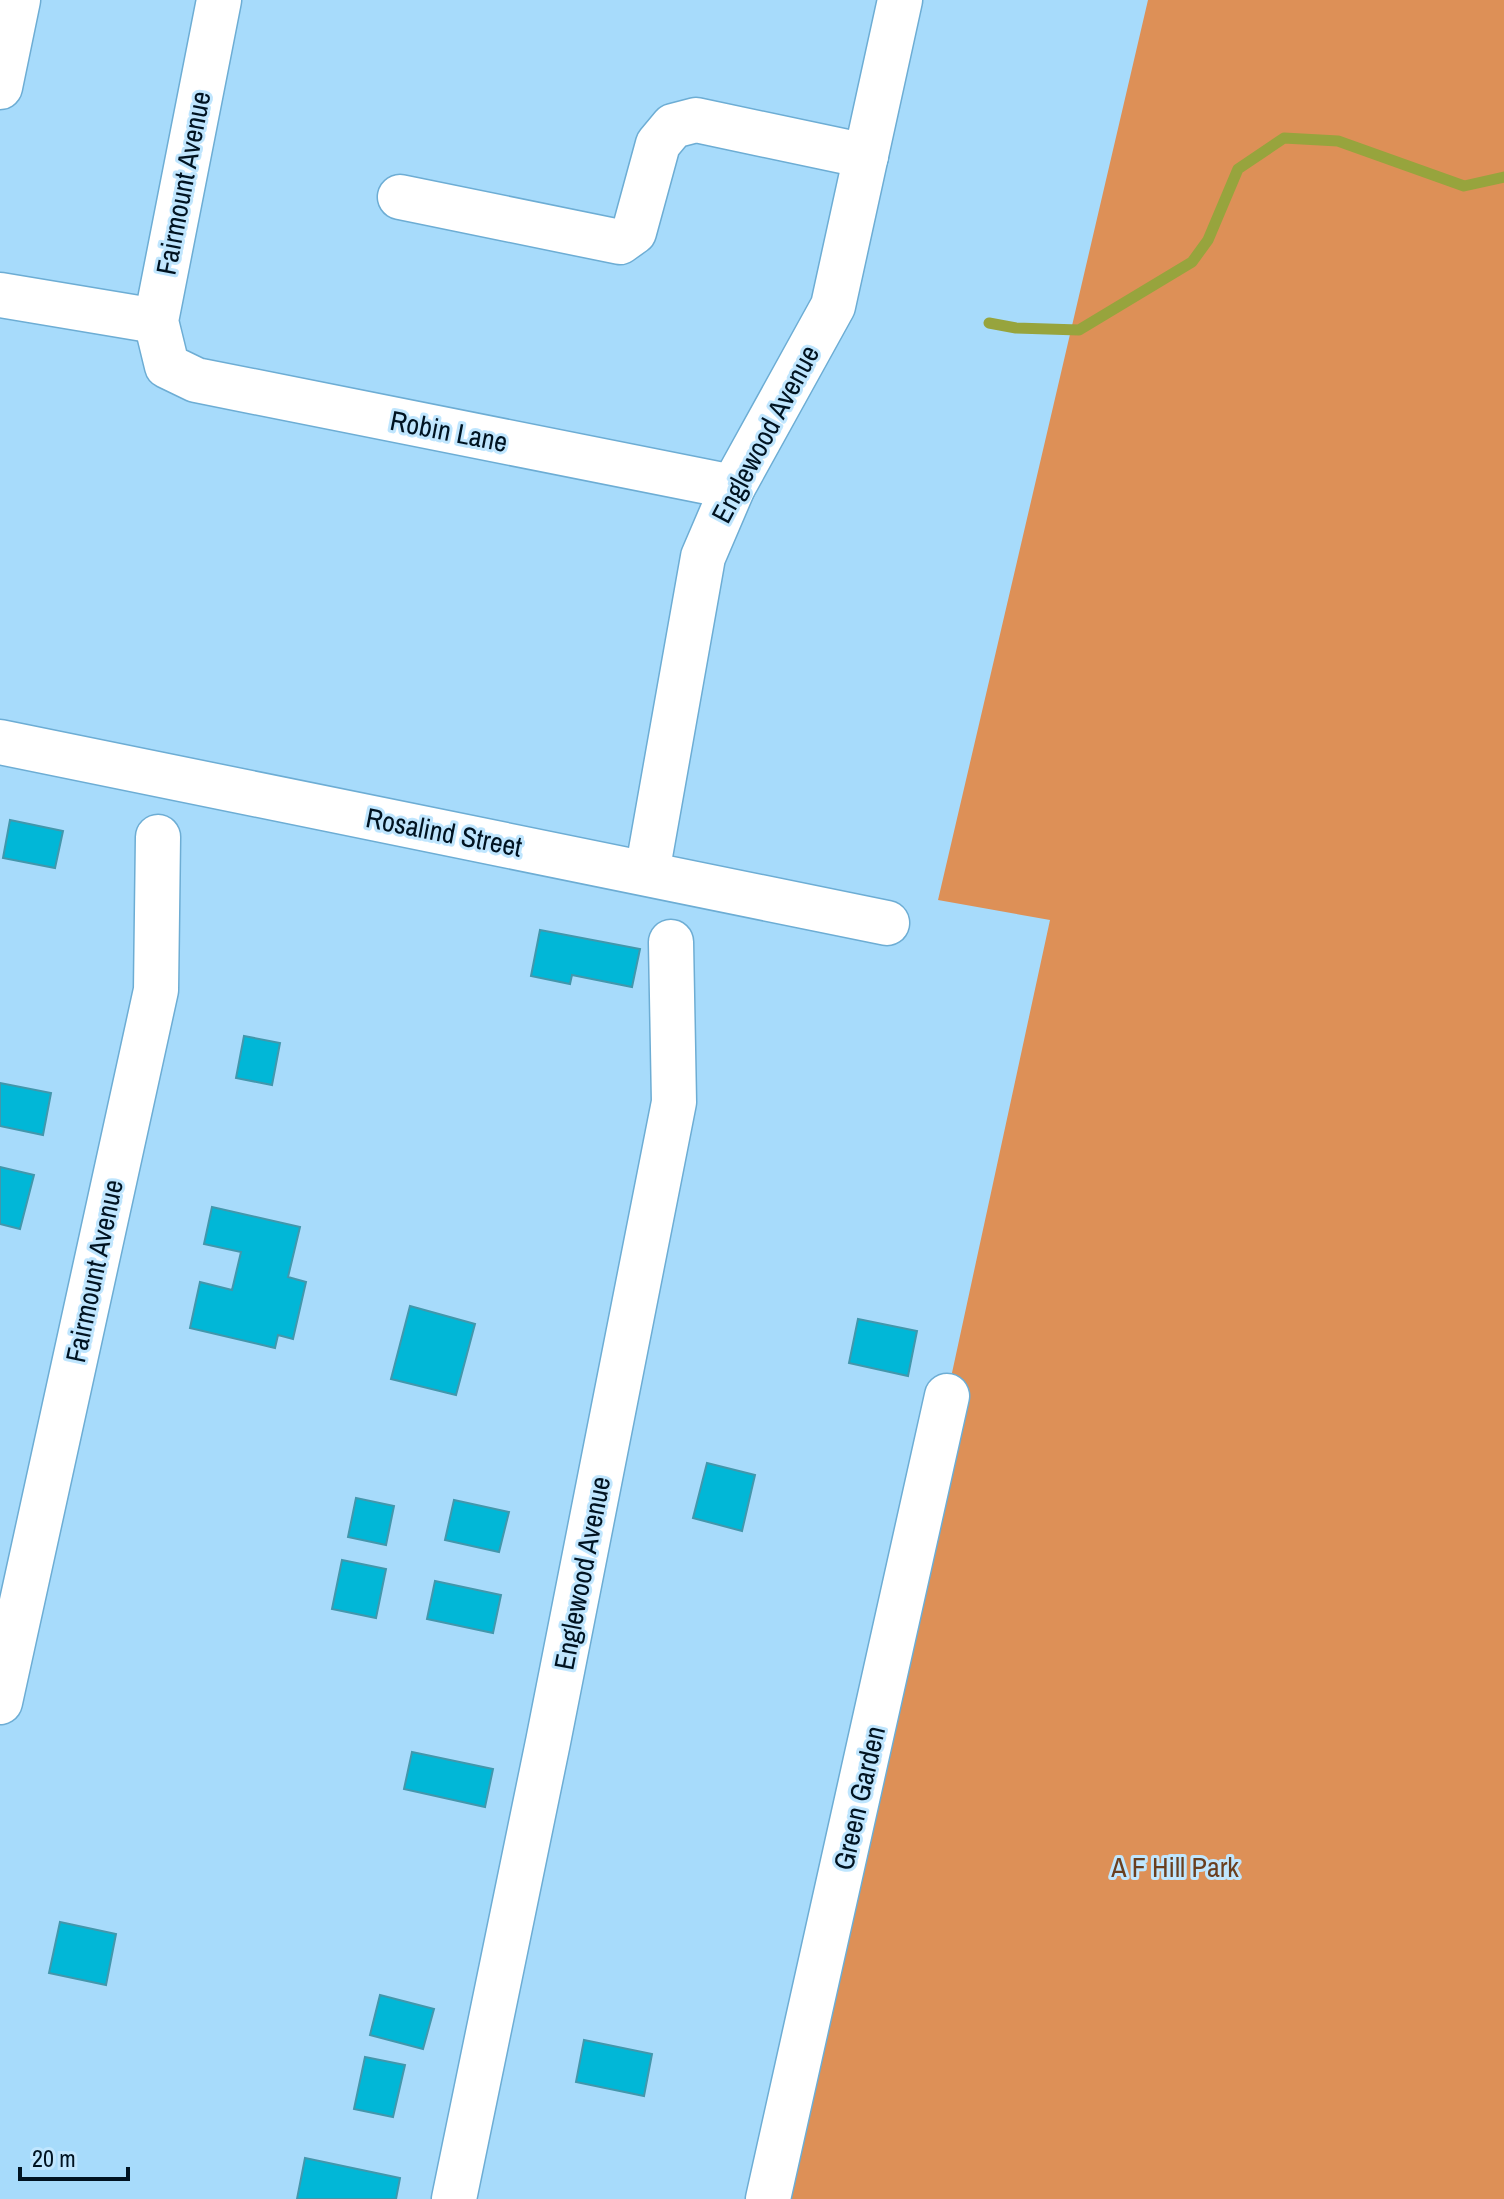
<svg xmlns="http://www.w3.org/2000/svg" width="1504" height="2199" viewBox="0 0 1504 2199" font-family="'Archivo Narrow',sans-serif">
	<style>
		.green { fill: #dd9057 }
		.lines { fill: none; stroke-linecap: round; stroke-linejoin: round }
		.stream { stroke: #97a43d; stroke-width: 11 }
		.building { fill: #01b7d7; stroke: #4297ac; stroke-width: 2 }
		.minor-casing { stroke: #6dadd4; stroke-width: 47 }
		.minor { stroke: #fff; stroke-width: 44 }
		.labels { text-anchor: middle; stroke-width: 6; stroke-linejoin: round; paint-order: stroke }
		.street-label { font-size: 28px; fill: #001321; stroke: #c0e6fe }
		.park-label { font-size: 28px; fill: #6a3f1f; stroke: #c0e6fe }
	</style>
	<rect width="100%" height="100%" fill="#a7dbfb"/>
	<path class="green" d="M1148,0H1504V2199H761L947,1396L1050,920L938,900Z"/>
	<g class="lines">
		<path class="stream" d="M989,323L1016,328L1079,330L1192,262L1208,240L1238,169L1284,138L1338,141L1464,186L1504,177"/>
	</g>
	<g class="building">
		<path d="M10,820L63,831L55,868L3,858Z"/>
		<path d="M540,930L640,949L632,987L572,975L570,984L531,976Z"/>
		<path d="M244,1036L280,1043L272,1085L236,1078Z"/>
		<path d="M0,1083L51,1093L43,1135L0,1126Z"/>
		<path d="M0,1167L34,1175L20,1229L0,1224Z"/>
		<path d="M212,1207L300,1227L288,1277L306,1282L293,1339L278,1335L275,1348L190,1328L200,1282L232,1290L241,1252L204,1244Z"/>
		<path d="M410,1306L475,1324L456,1395L391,1379Z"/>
		<path d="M858,1319L917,1331L908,1376L849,1363Z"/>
		<path d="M707,1463L755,1475L742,1531L693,1518Z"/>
		<path d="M356,1498L394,1506L386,1545L348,1537Z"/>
		<path d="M454,1500L509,1512L499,1552L445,1540Z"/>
		<path d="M342,1560L386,1569L376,1618L332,1609Z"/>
		<path d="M435,1581L501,1595L493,1633L427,1619Z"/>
		<path d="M412,1752L493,1769L485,1807L404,1789Z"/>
		<path d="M60,1922L116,1934L106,1985L49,1973Z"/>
		<path d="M380,1995L434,2009L423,2049L370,2035Z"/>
		<path d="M584,2040L652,2054L644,2096L576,2082Z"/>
		<path d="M365,2057L405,2065L393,2117L354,2109Z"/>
		<path d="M305,2158L400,2178L396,2199H297Z"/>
	</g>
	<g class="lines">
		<defs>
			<g id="minor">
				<path d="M219,0L156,321L167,366L196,380L733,487"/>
				<path d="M0,87L18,0"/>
				<path d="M400,197L620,242L634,232L658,144L673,126L696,120L866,156"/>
				<path d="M0,295L156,321"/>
				<path d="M0,742L887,923"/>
				<path d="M647,873L703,557L733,487L833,306L900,0"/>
				<path d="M0,1702L156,990L158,837"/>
				<path d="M454,2199L548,1742L674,1102L671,942"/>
				<path d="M768,2199L947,1396"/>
			</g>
		</defs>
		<use href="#minor" class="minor-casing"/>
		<use href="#minor" class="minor"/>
	</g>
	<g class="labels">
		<g class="street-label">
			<text transform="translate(183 183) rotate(-79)" y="10">Fairmount Avenue</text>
			<text transform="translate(449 431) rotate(11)" y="10">Robin Lane</text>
			<text transform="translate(765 434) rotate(-62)" y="10">Englewood Avenue</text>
			<text transform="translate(444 832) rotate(11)" y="10">Rosalind Street</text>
			<text transform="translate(94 1271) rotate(-78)" y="10">Fairmount Avenue</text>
			<text transform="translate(582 1573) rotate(-79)" y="10">Englewood Avenue</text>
			<text transform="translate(859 1798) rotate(-77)" y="10">Green Garden</text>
		</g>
		<g class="park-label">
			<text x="1175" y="1877">A F Hill Park</text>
		</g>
	</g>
	<path d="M20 2167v12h108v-12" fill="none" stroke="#001321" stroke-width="4"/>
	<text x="32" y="2167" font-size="24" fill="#001321" stroke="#c0e6fe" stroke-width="6" paint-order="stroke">20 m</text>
</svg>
